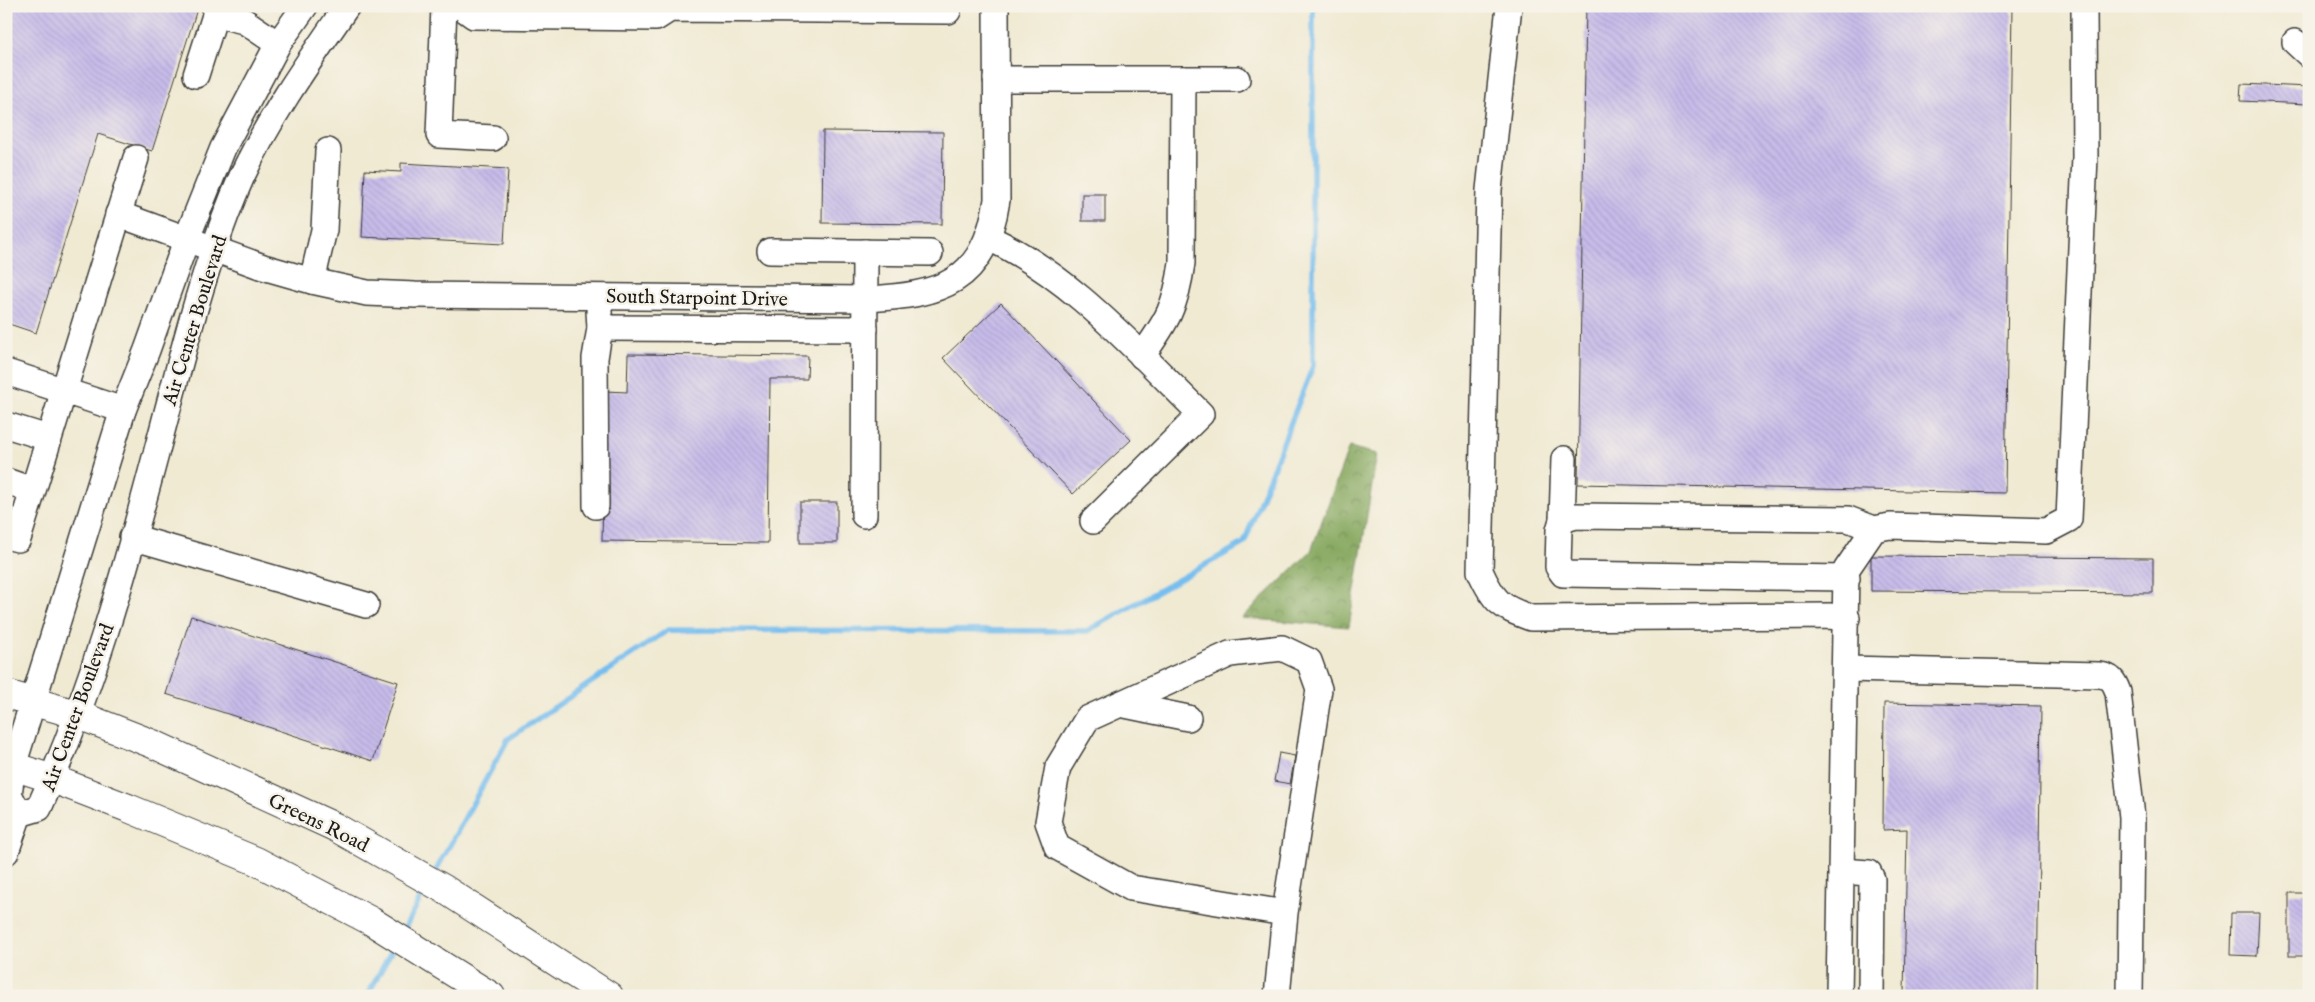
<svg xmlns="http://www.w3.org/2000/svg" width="2315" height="1002" viewBox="0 0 2315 1002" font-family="'IM FELL English',serif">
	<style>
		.forest { fill: url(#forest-crowns); stroke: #50613c }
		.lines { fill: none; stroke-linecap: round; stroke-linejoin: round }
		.stream { stroke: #77beee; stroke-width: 5.5 }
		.building { fill: url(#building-back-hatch) }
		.minor-casing { stroke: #3c3b37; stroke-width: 28 }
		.major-casing { stroke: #3c3b37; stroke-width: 30 }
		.minor { stroke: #fff; stroke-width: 25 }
		.major { stroke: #fff; stroke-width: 28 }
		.labels { text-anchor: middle; stroke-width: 5; stroke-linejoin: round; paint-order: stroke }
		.street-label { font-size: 20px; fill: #1c1c1c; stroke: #f7f3e8 }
	</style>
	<defs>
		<pattern id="forest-crowns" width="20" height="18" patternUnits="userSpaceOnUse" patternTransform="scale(1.25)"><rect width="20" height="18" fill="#83a65b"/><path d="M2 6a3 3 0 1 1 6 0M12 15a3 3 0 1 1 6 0" fill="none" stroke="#6a864a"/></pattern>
		<pattern id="building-back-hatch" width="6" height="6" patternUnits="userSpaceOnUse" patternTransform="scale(1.25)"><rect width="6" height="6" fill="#c7bcea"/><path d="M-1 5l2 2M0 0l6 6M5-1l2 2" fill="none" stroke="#aaa1c8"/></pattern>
	</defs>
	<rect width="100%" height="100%" fill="#f7f3e8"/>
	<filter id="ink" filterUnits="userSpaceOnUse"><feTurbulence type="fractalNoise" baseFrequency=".02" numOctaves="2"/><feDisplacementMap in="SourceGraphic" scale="10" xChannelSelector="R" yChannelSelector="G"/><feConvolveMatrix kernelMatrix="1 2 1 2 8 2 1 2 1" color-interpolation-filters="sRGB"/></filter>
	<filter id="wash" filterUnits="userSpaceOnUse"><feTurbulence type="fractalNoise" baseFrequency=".0096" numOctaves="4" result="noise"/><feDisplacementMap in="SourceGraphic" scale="20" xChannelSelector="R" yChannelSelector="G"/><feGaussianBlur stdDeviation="1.12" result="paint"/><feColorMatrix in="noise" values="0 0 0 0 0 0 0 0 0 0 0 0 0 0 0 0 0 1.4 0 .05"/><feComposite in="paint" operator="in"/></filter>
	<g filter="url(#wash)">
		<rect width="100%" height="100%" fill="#f0ead3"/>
		<path class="forest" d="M1349,447L1377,454L1349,627L1242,618L1311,551Z"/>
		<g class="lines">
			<g class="stream">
				<path d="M433,876L508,739L668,630L1087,631L1244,543L1313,366V6"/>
				<path d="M402,933L426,888"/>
				<path d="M367,996L395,945"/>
			</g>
		</g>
		<g id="blocks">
			<g class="building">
				<path d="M6,6H198L152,151L98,134L36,333L6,323Z"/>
				<path d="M1586,6H2012L2005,493L1578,484Z"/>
				<path d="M2241,84L2309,87V104L2240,101Z"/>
				<path d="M823,131L943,132L942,224L822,223Z"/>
				<path d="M401,163L508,169L504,244L362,237L365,170L401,172Z"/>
				<rect x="1082" y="194" width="23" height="27"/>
				<path d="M1001,303L1131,440L1073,494L943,358Z"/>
				<path d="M628,354L808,356L807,379H770L768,543L602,541L605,391L627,392Z"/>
				<rect x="800" y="502" width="37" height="41"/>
				<path d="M1871,556L2153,558V593L1871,591Z"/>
				<path d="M191,616L398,682L373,761L166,694Z"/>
				<path d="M1884,703L2041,706L2037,996H1904L1907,829L1883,830Z"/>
				<path d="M1279,753L1295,756L1290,784L1274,781Z"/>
				<rect x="2289" y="893" width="20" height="63"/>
				<path d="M2231,913H2259L2257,956L2230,955Z"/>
			</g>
		</g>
	</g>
	<g filter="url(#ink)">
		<use href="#blocks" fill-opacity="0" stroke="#3c3b37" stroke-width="1"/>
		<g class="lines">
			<defs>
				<g id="minor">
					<path d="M444,6L439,135L493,138"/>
					<path d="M460,6L474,16L656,18L670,9L948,11V6"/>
					<path d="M1509,6L1489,190L1480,571C1494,602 1500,607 1531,618L1829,616L1847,618"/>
					<path d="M215,14L244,21L278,44"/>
					<path d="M2295,42L2309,55"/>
					<path d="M196,75L218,6"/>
					<path d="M996,79H1237"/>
					<path d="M118,214L263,267L312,281L367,293L415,295L865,299C941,295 984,284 997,200L996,6"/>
					<path d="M989,238C1073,277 1135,350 1201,414L1093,521"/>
					<path d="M770,251L930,253"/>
					<path d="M312,281L324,230L328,151"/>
					<path d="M600,328L865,329"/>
					<path d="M1142,356C1167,321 1176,307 1182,263L1183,79"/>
					<path d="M6,372L123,410"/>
					<path d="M6,425L48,438"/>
					<path d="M6,481L32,490"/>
					<path d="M596,506L595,358L600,328L599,311"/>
					<path d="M864,515L865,252"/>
					<path d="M1562,520L1564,459"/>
					<path d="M6,536L18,539L136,158"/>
					<path d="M132,537L366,605"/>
					<path d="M1847,578L1563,574L1558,567L1559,530L1562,520L1576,516L1848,519L1874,529"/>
					<path d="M1846,669L2099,675C2111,676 2114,681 2118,692L2132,817L2130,996"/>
					<path d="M1120,704L1188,718"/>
					<path d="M19,814L39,808C91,694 125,571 157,450C182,357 203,264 242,176C270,116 309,61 347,6"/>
					<path d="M19,814L9,794L13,766L123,410L147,350L187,238L223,148L278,44L305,6"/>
					<path d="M6,852L19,814"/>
					<path d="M1841,871L1869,873L1872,879L1871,996"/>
					<path d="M1277,996L1285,913L1319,689L1309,661L1282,648L1230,654L1087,719L1058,767L1048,822L1057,847L1131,888L1285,913"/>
					<path d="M1839,996L1846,570L1874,529L1890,526L2046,531L2069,519L2085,157L2084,6"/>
				</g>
				<g id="major">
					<path d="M6,694L76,714L153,744L335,827L444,889L609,996"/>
					<path d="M6,764L53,779L128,808L256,861L371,921L491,996"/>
				</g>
			</defs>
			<use href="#minor" class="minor-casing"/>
			<use href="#major" class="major-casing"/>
			<use href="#minor" class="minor"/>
			<use href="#major" class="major"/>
		</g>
	</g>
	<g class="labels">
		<g class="street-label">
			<text transform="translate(697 297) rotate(1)" y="7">South Starpoint Drive</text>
			<text transform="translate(194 320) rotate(-73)" y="7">Air Center Boulevard</text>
			<text transform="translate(77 707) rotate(-70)" y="7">Air Center Boulevard</text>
			<text transform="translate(319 822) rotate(26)" y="7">Greens Road</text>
		</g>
	</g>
	<rect width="2315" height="1002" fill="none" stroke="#f7f3e8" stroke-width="25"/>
</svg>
